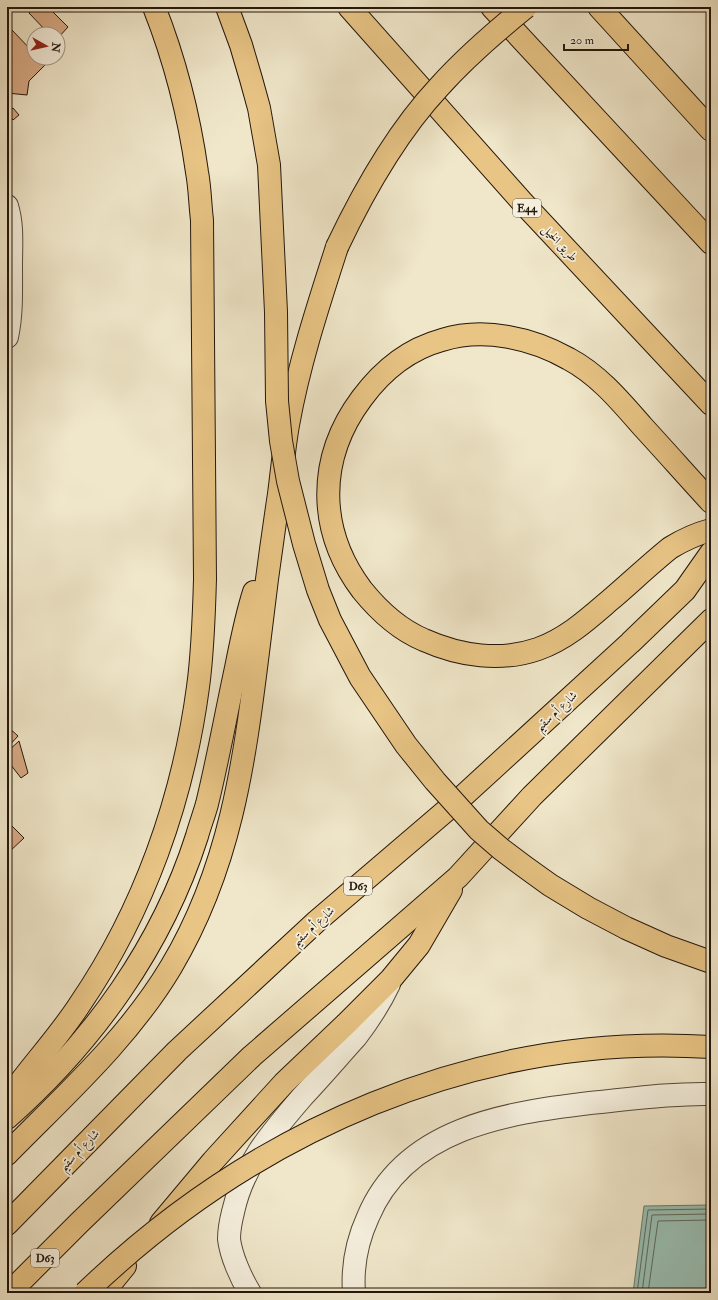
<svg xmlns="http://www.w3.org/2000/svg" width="718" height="1300" viewBox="0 0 718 1300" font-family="'IM FELL Double Pica',Amiri,serif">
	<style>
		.water { fill: #9ac0b4; stroke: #6a7c70 }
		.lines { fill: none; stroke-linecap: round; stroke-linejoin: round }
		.shore { stroke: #5e6b60; stroke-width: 1 }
		.building { fill: #d9ab86; stroke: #23160b }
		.minor-casing { stroke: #564a3b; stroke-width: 24 }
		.major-casing { stroke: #23160b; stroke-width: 24 }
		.highway-casing { stroke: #23160b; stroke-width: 24 }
		.minor { stroke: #f5efdd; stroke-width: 22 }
		.major { stroke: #e8c485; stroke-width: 22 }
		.highway { stroke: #e8c485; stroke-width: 22 }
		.highway-bridge-casing { stroke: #23160b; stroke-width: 24; stroke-linecap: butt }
		.highway-bridge { stroke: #e8c485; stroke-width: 22 }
		.labels { text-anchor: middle; stroke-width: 3.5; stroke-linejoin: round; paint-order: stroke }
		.shield { fill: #f5efdd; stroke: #62574a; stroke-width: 1 }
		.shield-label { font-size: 11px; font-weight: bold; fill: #23160b }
		.street-label { font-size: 12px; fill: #23160b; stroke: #f5efdd }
	</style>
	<rect width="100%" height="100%" fill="#f0e7ca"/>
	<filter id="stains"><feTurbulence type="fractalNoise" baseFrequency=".005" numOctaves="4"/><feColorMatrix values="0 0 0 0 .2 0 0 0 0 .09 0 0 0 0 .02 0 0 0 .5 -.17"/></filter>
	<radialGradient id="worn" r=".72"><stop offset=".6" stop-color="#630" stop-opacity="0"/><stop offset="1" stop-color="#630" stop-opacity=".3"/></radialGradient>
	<path class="water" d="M711,1205V1293H633L644,1206Z"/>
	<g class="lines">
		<g class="shore">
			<path d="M637,1293L648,1210L711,1209"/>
			<path d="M642,1293L652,1215L711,1214"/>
			<path d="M648,1293L658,1221L711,1220"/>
		</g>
	</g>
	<g class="building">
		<path d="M35,7H48L68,27L58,38V34H49L29,13Z"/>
		<path d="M10,28L34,53V58H39L45,65L29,81L27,95L7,93V31Z"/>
		<path d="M13,108L19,115L13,120L7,113Z"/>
		<path d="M7,726L18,736L7,748Z"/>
		<path d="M19,741L28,773L21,778L7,760V752Z"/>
		<path d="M12,826L24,838L9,852L7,849V830Z"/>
	</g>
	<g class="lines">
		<defs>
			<g id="minor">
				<path d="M7,206C13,225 11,246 11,266C11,290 12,314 7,337"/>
				<path d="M250,1293C241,1278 231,1256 229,1239C229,1231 231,1220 233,1212C243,1165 272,1132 303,1096C321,1077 338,1057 356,1037C369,1020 380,1003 389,984"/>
				<path d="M354,1293C352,1266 357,1241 368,1217C405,1128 506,1113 590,1103C630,1099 671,1093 711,1094"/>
			</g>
			<g id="major">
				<path d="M161,1223L213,1161L284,1083L346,1024L391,979L419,945L451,890"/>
				<path d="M7,1224L177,1051L317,921L462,797L630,643L685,590L711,553"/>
				<path d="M9,1293L80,1222L252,1056L458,877L532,796L711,620"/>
				<path d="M103,1293L125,1266"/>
			</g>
			<g id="highway">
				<path d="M349,7L524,204L711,404"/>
				<path d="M492,7L711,243"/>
				<path d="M599,7L711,130"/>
				<path d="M711,502C688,477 666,452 643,427C621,402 599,375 569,359C532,338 484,327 442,340C409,349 382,371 362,398C317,458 317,530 362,590C379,611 400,630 424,640C460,656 501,662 538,649C566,639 587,620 609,601C629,584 649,565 670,548C683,540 696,534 711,530"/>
				<path d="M7,1100C30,1067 58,1038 80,1004C144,910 183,800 198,687C203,651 204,615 205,579L202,220C200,204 200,188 197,172C189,115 175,60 154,7"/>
				<path d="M7,1118C93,1042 162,946 197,836C200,825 204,815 207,804C218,759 226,714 236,668C241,643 246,617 254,592"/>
				<path d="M7,1154C65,1095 128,1039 171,967C230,868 244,765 258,652C264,600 271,547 279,494C282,471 284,448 288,425C299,364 318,306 337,247"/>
			</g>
		</defs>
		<use href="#minor" class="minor-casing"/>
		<use href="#major" class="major-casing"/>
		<use href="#highway" class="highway-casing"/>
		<use href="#minor" class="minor"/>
		<use href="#major" class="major"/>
		<use href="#highway" class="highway"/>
		<defs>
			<g id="highway-bridge">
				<path d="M227,7L241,45L251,79L259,108L269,165L276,312L277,401L281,441L288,481L304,544L318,590L330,620L360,677L406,745L435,781L479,830L501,849L525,867L550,885L588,908L626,928L666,946L711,962"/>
				<path d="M337,247C364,190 396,133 439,87C466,57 495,32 526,7"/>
				<path d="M85,1293C253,1131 476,1032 711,1047"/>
			</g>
		</defs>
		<use href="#highway-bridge" class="highway-bridge-casing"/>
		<use href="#highway-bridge" class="highway-bridge"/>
	</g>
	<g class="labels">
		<g class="shield">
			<rect x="513" y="199" width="28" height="18" rx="3"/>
			<rect x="344" y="877" width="28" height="18" rx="3"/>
			<rect x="31" y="1249" width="28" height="18" rx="3"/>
		</g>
		<g class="shield-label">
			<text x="527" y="212">E44</text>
			<text x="358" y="890">D63</text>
			<text x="45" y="1262">D63</text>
		</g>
		<g class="street-label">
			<text transform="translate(560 243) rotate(47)" y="4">طريق الخيل</text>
			<text transform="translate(556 711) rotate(-43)" y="4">شارع أم سقيم</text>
			<text transform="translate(313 926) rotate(-42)" y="4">شارع أم سقيم</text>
			<text transform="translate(79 1150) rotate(-46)" y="4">شارع أم سقيم</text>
		</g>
	</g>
	<rect width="718" height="1300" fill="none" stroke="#f0e7ca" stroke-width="24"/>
	<rect x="8" y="8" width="702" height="1284" fill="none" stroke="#23160b" stroke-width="2"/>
	<rect x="12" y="12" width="694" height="1276" fill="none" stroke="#23160b"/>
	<g transform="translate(46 46) rotate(98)"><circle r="19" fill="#f5efdd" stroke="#a19889"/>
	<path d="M0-3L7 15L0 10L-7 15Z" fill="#8f2418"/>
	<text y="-6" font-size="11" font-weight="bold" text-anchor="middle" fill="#23160b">N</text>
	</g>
	<path d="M564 44v6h64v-6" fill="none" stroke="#23160b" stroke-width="2"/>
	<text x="570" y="44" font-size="12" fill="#23160b" stroke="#f5efdd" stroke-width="3" paint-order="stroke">20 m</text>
	<rect width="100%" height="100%" filter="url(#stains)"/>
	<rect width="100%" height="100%" fill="url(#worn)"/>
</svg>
